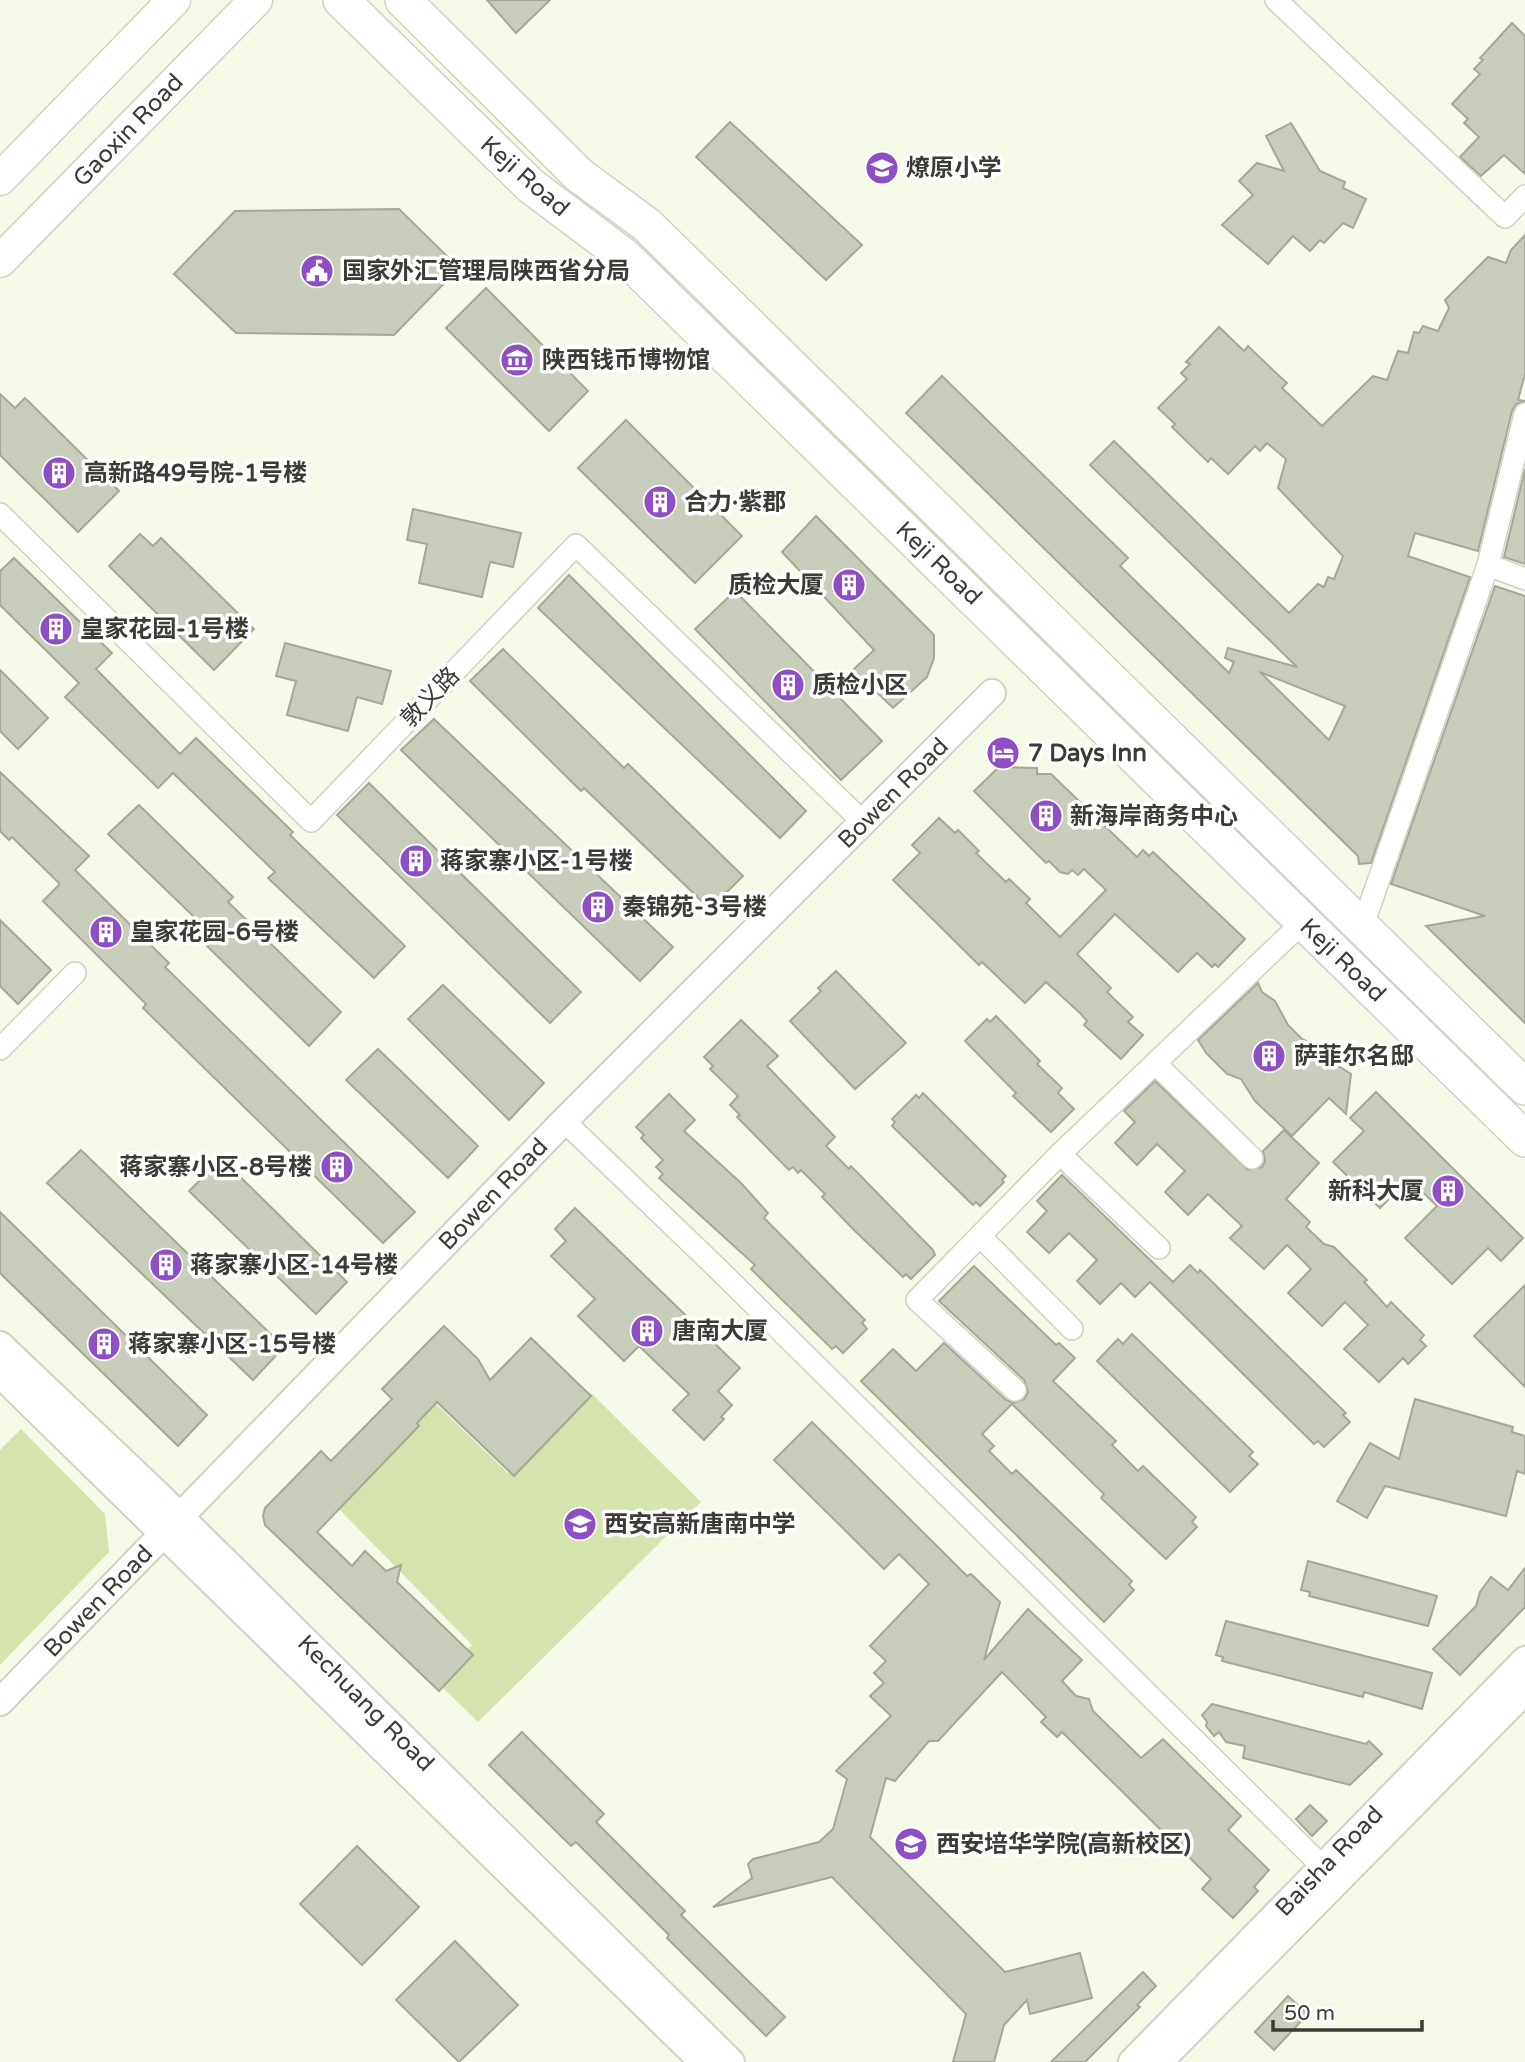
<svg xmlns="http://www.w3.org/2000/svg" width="1525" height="2062" viewBox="0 0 1525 2062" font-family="'Varela Round','Noto Sans SC',sans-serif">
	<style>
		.green { fill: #d5e3ad }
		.building { fill: #c9cdbc; stroke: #a4a897; stroke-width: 2; fill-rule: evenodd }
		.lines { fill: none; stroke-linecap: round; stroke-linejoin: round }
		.minor-casing { stroke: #ced3c2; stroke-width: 24 }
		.tertiary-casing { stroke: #ced3c2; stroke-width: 30 }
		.secondary-casing { stroke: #ced3c2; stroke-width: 35 }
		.primary-casing { stroke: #ced3c2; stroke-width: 38 }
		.minor { stroke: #fff; stroke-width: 21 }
		.tertiary { stroke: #fff; stroke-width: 26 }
		.secondary { stroke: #fff; stroke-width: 32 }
		.primary { stroke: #fff; stroke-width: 35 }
		.labels { text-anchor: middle; stroke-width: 7; stroke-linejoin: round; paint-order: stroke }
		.street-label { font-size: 24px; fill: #3b3c35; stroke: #fff }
		.poi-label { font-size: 24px; font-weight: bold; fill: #3b3c35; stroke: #fff; text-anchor: start }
	</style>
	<rect width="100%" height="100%" fill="#f6fbe9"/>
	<g class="green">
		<path d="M590,1392L701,1502L478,1722L436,1681L472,1645L336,1506L436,1404L508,1473Z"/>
		<path d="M21,1429L105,1514L109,1552L0,1665V1450Z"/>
	</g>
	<g class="building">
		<path d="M487,0H550L516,33Z"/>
		<path d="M1512,23L1525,36V174L1504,155L1481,176L1460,157L1479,137L1464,123L1468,119L1452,104L1480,74L1474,69L1483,60L1480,58Z"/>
		<path d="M730,122L862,245L826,280L696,157Z"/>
		<path d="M1291,123L1320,171L1345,182L1343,188L1366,199L1353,228L1343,223L1324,243L1320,240L1310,251L1293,236L1268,264L1222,225L1253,195L1239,181L1257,163L1284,171L1266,136Z"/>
		<path d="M399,209L459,268L394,335L236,333L174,274L235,211Z"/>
		<path d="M1525,235V374L1518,400L1525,401L1516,404L1512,411L1478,551L1415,533L1408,556L1470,577L1371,863L1359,864L1358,856L906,413L942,376L1128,558L1120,566L1229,673L1234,662L1225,658L1228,648L1297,667L1090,465L1114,441L1289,613L1318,584L1324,587L1328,577L1334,579L1343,556L1278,488L1286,459L1267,443L1260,451L1255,446L1228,474L1211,458L1208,462L1172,427L1175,424L1158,408L1187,379L1181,373L1190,364L1186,362L1219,327L1244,351L1248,346L1275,372L1287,383L1282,388L1322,426L1373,376L1387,380L1398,351L1408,353L1414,332L1419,333L1423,326L1438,331L1449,308L1445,300L1488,257L1506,263L1511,250ZM1260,672L1345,706L1329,740Z"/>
		<path d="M486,288L588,391L549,431L446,328Z"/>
		<path d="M0,394L15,408L25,398L119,491L78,532L0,455Z"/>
		<path d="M626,420L742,536L695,583L578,468Z"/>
		<path d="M1525,469V564L1504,557Z"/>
		<path d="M413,509L521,533L513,567L490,562L482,597L419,583L427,544L407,540Z"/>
		<path d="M816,516L934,635V658L927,677L893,708L853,670L874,650L782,552Z"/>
		<path d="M140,534L153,546L161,538L254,629L214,670L109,566Z"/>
		<path d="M14,558L112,653L96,669L180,754L196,738L293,832L290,835L405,946L374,978L268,878L275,872L173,773L158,788L65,697L79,683L0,605V571Z"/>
		<path d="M569,575L806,811L780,838L538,608Z"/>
		<path d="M1495,586L1525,596V1023L1426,926L1485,916L1391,884Z"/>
		<path d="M735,591L882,741L841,780L695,629Z"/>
		<path d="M285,643L391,671L382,704L357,697L348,731L287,715L296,681L276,676Z"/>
		<path d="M503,649L624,768L628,764L743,876L710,909L584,788L581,791L470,681Z"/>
		<path d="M0,670L48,718L18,749L0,731Z"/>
		<path d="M434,719L673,947L640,981L401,750Z"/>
		<path d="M999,767L1037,768V774H1051L1137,857L1143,850L1149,856L1153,852L1245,939L1218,967L1215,964L1212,967L1197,953L1178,972L1115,914L1077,954L1111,988L1107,992L1133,1017L1128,1022L1143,1035L1121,1059L1084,1025L1087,1021L1080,1013L1046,982L1025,1003L982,962L979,965L893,880L920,853L912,845L939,818L955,833L958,830L979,851L976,853L1006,882L1009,879L1030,899L1026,903L1060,937L1106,890L1084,869L1078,875L1072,870L1068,874L1060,872L1049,861L1046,863L974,791Z"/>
		<path d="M0,772L89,856L75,870L169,963L165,967L415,1212L383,1243L143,1008L146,1004L43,901L60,884L12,837L9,840L0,831Z"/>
		<path d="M369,783L581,992L550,1023L337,815Z"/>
		<path d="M139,805L233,897L228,902L341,1012L309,1046L207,946L216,938L108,834Z"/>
		<path d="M0,920L51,970L18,1004L0,986Z"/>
		<path d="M836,971L906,1043L855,1089L790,1021L821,991L818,988Z"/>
		<path d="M1258,983L1262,992L1275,1001L1288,1025L1302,1039L1325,1050L1334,1063L1351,1074L1346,1114L1329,1098L1292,1136L1255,1101L1241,1079L1227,1074L1206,1053L1198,1040Z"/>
		<path d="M443,985L544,1083L509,1120L408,1019Z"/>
		<path d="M996,1016L1040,1061L1037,1064L1062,1088L1058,1093L1074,1109L1051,1132L1013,1096L1016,1093L965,1041L987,1019L990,1022Z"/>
		<path d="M741,1020L778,1056L767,1066L835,1137L826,1146L849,1169L851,1166L933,1250L935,1255L911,1279L906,1274L903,1277L855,1231L822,1197L825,1194L801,1170L798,1173L793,1167L789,1170L737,1117L740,1115L730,1105L738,1096L710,1069L713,1066L704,1057Z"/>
		<path d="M378,1049L478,1146L448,1178L346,1080Z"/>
		<path d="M1155,1081L1248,1170L1262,1167L1265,1161L1263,1151L1284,1130L1319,1163L1286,1199L1310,1222L1306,1227L1324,1244L1334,1247L1367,1280L1364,1282L1387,1307L1391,1302L1424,1335L1420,1340L1426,1346L1408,1364L1403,1358L1379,1382L1344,1349L1368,1325L1345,1302L1322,1326L1288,1293L1311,1269L1287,1245L1264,1269L1230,1238L1242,1226L1208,1194L1188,1215L1165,1192L1185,1171L1157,1144L1137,1165L1115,1143L1135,1122L1124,1111Z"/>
		<path d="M1376,1092L1523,1238L1501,1261L1488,1248L1452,1284L1405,1238L1437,1206L1409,1179L1380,1208L1333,1162L1364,1131L1350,1118Z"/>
		<path d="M923,1093L1006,1176L1002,1180L1004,1182L980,1206L976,1202L973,1205L892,1126L895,1122L892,1119L916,1095L919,1098Z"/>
		<path d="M669,1094L695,1120L684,1131L741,1183L768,1213L764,1218L865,1320L862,1323L867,1329L843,1353L836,1346L832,1349L751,1269L755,1265L659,1178L663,1174L656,1167L663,1160L641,1138L644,1135L636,1127Z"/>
		<path d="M81,1150L284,1347L253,1380L47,1183Z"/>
		<path d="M222,1159L347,1282L316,1314L189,1191Z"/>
		<path d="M1062,1175L1173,1282L1190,1265L1198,1273L1200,1270L1346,1413L1343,1415L1350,1422L1324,1447L1318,1441L1314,1444L1150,1282L1135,1297L1121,1283L1100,1304L1077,1281L1097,1260L1069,1233L1049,1253L1027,1232L1047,1211L1037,1201Z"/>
		<path d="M575,1208L740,1368L718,1391L732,1405L721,1417L724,1419L704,1440L673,1410L689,1394L639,1346L624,1361L578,1316L595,1299L551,1256L566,1241L555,1229Z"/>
		<path d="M0,1212L207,1415L178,1446L0,1273Z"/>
		<path d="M974,1266L1056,1345L1059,1343L1075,1358L1053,1381L1116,1441L1112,1445L1138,1471L1143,1466L1196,1517L1192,1522L1197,1527L1166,1559L1101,1498L1104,1494L1012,1404L982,1434L994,1446L989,1451L1012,1474L1016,1470L1132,1581L1129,1585L1134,1590L1104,1622L861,1381L893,1349L916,1371L944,1343L1006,1400L1013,1403L1024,1399L1028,1392L1024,1380L939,1301Z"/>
		<path d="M1525,1285V1387L1474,1336Z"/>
		<path d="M444,1326L478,1359L490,1380L531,1338L591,1396L514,1476L437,1402L417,1423L419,1426L317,1532L352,1566L365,1551L386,1571L401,1565L397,1582L473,1655L439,1691L265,1525L263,1516L265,1508L321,1451L331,1461L392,1399L382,1389Z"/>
		<path d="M1132,1334L1253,1452L1249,1456L1258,1464L1230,1492L1097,1361L1118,1339L1123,1344Z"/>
		<path d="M1415,1399L1513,1427L1512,1432L1525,1436V1474L1517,1471L1506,1516L1385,1486L1367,1518L1337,1501L1370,1443L1399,1459Z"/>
		<path d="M812,1422L967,1576L971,1574L1000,1602L984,1660L1028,1609L1082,1660L1062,1681L1076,1696L1089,1699L1093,1711L1141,1758L1163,1739L1241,1816L1228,1830L1269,1870L1254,1887L1258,1891L1233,1918L1202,1889L1211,1879L1177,1845L1173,1850L1156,1835L1161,1830L1062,1732L1057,1737L1041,1722L1046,1717L1002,1672L938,1741H929L895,1781L886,1778L870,1837L1005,1972L1080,1953L1092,1998L1030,2014L1027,2000L1004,2025L994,2062H953L966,2014L832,1877L713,1907L752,1878L748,1864L753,1859L819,1842L833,1829L847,1779L836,1771L891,1716L870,1696L884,1683L874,1673L886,1661L870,1646L929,1584L899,1554L884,1569L774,1460Z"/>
		<path d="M1308,1561L1437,1596L1428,1626L1309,1596L1310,1592L1301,1590Z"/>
		<path d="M1525,1568V1607L1460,1675L1433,1649L1476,1606L1480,1592L1491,1577L1508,1590Z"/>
		<path d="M1226,1621L1432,1673L1422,1709L1364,1692L1363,1697L1222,1661L1223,1657L1216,1655Z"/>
		<path d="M1212,1704L1366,1744L1369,1741L1382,1754L1350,1785L1243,1758L1245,1746L1226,1742L1219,1732L1214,1736L1206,1726L1207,1722L1202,1715Z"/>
		<path d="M522,1732L604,1814L596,1822L685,1911L681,1915L785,2017L766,2036L667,1938L669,1935L576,1842L571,1846L489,1765Z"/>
		<path d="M1310,1805L1327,1821L1312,1836L1296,1819Z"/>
		<path d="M357,1846L419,1907L362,1965L300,1904Z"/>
		<path d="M455,1941L518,2005L459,2062L396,2000Z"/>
		<path d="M1143,1972L1156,1986L1137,2005L1140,2007L1085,2062H1051Z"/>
		<path d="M1288,1996L1308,2014L1274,2050L1255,2032Z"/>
	</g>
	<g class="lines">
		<defs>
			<g id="minor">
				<path d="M1276,0L1505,217L1525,196"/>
				<path d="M0,514L311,821L576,545L863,822"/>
				<path d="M1488,565L1525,579"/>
				<path d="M1362,928L1488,565L1525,414"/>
				<path d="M0,1049L75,973"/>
				<path d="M1156,1064L1252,1158"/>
				<path d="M564,1121L716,1267L1334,1878"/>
				<path d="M1060,1154L1159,1248"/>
				<path d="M980,1236L1072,1329"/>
				<path d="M1015,1390L917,1300L1060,1154L1303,922"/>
			</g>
			<g id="tertiary">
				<path d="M0,1345L156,1493L731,2062"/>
				<path d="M0,1374L703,2062"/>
				<path d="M0,1702L564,1121L992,693"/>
				<path d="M1132,2062L1525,1660"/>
				<path d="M1159,2062L1525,1691"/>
			</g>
			<g id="secondary">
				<path d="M0,179L174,0"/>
				<path d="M0,261L256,0"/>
			</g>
			<g id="primary">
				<path d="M341,0L531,186L624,256L1525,1139"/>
				<path d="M403,0L579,175L647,225L1525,1087"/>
			</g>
		</defs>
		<use href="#minor" class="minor-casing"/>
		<use href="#tertiary" class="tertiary-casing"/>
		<use href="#secondary" class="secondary-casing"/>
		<use href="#primary" class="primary-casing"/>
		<use href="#minor" class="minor"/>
		<use href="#tertiary" class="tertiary"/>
		<use href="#secondary" class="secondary"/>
		<use href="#primary" class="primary"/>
	</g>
	<defs>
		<symbol id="school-disc" viewBox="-11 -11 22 22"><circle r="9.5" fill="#8e4fc5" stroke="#fff"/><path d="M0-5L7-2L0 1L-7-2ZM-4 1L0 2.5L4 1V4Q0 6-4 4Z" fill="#fff"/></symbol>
		<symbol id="civic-disc" viewBox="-11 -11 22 22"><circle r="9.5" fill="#8e4fc5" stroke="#fff"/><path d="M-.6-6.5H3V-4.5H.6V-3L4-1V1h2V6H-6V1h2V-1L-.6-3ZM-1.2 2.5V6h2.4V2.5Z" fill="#fff"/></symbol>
		<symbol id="museum-disc" viewBox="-11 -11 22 22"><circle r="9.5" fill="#8e4fc5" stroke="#fff"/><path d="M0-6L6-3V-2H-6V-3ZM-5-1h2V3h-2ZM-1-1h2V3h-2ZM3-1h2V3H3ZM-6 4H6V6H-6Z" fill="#fff"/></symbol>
		<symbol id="building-disc" viewBox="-11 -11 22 22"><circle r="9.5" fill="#8e4fc5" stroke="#fff"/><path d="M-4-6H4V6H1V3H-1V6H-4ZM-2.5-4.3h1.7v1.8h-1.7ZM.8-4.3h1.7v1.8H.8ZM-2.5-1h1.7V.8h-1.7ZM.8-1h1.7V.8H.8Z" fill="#fff"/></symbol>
		<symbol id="hotel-disc" viewBox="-11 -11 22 22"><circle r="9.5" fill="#8e4fc5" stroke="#fff"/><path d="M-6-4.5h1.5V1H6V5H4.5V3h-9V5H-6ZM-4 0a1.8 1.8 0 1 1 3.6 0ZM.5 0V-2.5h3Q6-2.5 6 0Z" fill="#fff"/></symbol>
		<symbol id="university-disc" viewBox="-11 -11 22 22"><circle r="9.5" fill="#8e4fc5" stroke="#fff"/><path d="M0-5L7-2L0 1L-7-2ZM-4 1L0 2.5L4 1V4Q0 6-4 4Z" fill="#fff"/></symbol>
	</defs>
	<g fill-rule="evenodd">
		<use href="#school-disc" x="863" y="149" width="38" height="38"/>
		<use href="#civic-disc" x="298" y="252" width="38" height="38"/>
		<use href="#museum-disc" x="498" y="341" width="38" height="38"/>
		<use href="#building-disc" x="40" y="454" width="38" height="38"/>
		<use href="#building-disc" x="641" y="483" width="38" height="38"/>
		<use href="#building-disc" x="830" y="566" width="38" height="38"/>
		<use href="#building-disc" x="37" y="610" width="38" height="38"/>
		<use href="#building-disc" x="769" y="666" width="38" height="38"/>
		<use href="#hotel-disc" x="984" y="734" width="38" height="38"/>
		<use href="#building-disc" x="1027" y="797" width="38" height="38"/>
		<use href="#building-disc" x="397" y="842" width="38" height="38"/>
		<use href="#building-disc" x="579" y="888" width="38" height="38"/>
		<use href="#building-disc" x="87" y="913" width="38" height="38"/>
		<use href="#building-disc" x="1250" y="1037" width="38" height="38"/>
		<use href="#building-disc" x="318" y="1148" width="38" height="38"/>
		<use href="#building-disc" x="1429" y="1172" width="38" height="38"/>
		<use href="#building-disc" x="147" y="1246" width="38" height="38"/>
		<use href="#building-disc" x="628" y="1312" width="38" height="38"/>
		<use href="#building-disc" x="85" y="1325" width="38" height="38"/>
		<use href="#school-disc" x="561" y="1505" width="38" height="38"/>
		<use href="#university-disc" x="892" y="1825" width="38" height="38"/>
	</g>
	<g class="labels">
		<g class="street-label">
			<text transform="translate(128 130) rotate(-46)" y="8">Gaoxin Road</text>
			<text transform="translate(525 176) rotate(41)" y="8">Keji Road</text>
			<text transform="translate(939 563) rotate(44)" y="8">Keji Road</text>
			<text transform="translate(430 697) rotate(-46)" y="8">敦义路</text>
			<text transform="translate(893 793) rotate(-45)" y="8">Bowen Road</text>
			<text transform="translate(1343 960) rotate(44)" y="8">Keji Road</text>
			<text transform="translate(493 1194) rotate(-46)" y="8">Bowen Road</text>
			<text transform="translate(98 1601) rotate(-46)" y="8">Bowen Road</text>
			<text transform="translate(366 1703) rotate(45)" y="8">Kechuang Road</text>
			<text transform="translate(1329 1861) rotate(-46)" y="8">Baisha Road</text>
		</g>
		<g class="poi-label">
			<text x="906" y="176">燎原小学</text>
			<text x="342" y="279">国家外汇管理局陕西省分局</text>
			<text x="542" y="368">陕西钱币博物馆</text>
			<text x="84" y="481">高新路49号院-1号楼</text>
			<text x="684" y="510">合力·紫郡</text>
			<text x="824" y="593" text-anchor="end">质检大厦</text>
			<text x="80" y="637">皇家花园-1号楼</text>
			<text x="812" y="693">质检小区</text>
			<text x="1028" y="761">7 Days Inn</text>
			<text x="1070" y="824">新海岸商务中心</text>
			<text x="440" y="869">蒋家寨小区-1号楼</text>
			<text x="622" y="915">秦锦苑-3号楼</text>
			<text x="130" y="940">皇家花园-6号楼</text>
			<text x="1294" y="1064">萨菲尔名邸</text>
			<text x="312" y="1175" text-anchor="end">蒋家寨小区-8号楼</text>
			<text x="1424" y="1199" text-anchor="end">新科大厦</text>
			<text x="190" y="1273">蒋家寨小区-14号楼</text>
			<text x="672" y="1339">唐南大厦</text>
			<text x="128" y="1352">蒋家寨小区-15号楼</text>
			<text x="604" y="1532">西安高新唐南中学</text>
			<text x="936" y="1852">西安培华学院(高新校区)</text>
		</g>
	</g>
	<path d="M1273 2020v10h149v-10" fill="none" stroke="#3b3c35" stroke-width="3.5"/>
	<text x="1284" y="2020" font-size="21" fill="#3b3c35" stroke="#ffffff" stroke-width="5" paint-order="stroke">50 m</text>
</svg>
